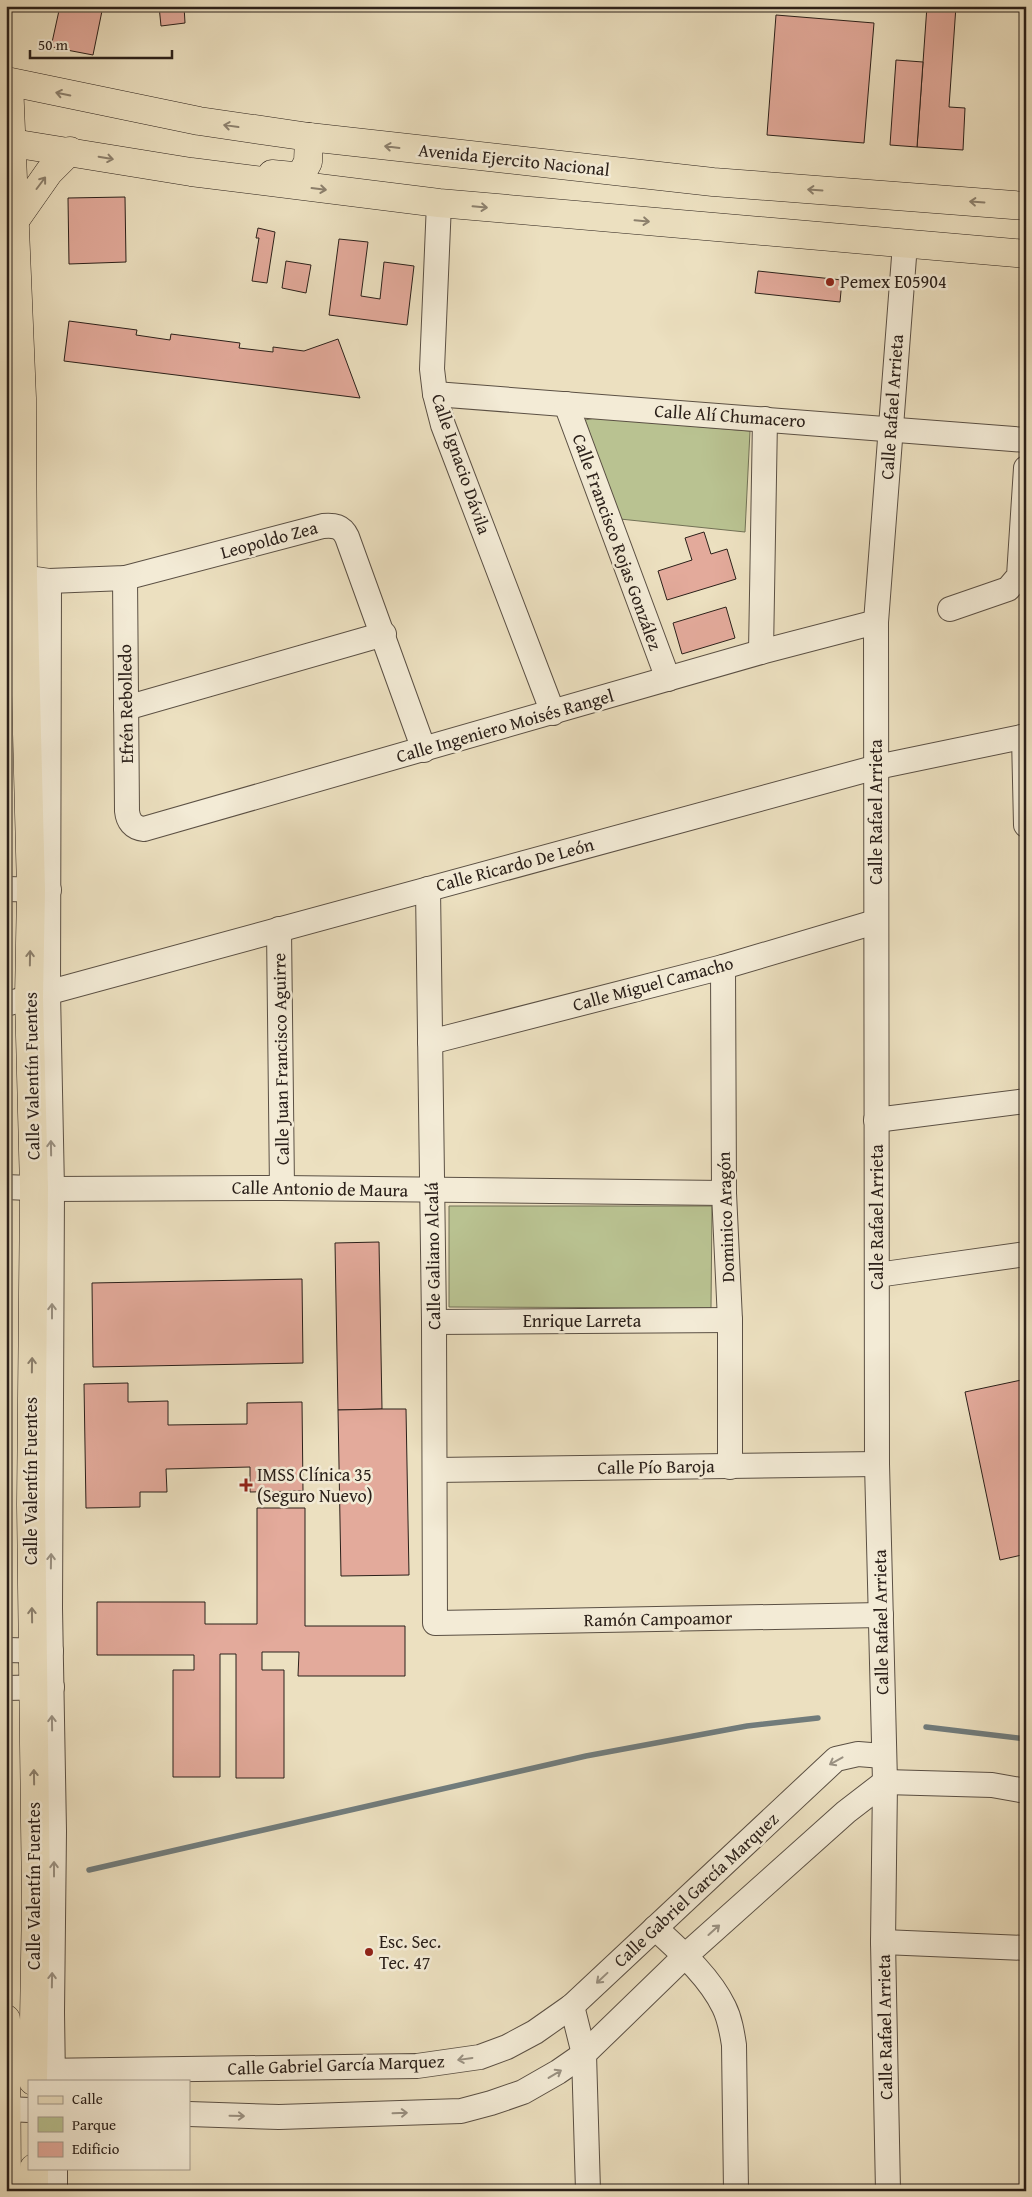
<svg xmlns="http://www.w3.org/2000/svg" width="1032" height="2197" viewBox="0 0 1032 2197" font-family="'Gentium Book Plus',serif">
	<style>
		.green { fill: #b9c291; stroke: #727156 }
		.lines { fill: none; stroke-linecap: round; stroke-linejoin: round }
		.stream { stroke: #717c7c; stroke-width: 5.5 }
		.building { fill: #e3aa9b; stroke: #2b201a }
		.minor-casing { stroke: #5b5044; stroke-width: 26 }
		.major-casing { stroke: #2b201a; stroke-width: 29 }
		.minor { stroke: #f3ebd6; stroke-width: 24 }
		.major { stroke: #ece0c0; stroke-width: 28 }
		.oneway { stroke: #8c806d }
		.oneway2 { stroke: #999081 }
		.poi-dot { fill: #8f2418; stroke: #f3ebd6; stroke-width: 2 }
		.labels { text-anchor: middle; stroke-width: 5; stroke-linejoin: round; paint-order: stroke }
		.street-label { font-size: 18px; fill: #2b201a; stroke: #f3ebd6 }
		.poi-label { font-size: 18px; fill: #2b201a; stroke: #f3ebd6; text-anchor: start }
	</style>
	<rect width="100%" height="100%" fill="#ece0c0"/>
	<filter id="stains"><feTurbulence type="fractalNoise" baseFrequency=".004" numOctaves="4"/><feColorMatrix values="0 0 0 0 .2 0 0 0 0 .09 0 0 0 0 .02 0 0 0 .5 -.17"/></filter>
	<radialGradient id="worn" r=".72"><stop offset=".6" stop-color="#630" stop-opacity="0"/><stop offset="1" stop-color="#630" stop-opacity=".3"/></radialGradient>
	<g class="green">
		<path d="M595,418L750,431L745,532L620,519L585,420Z"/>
		<path d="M449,1206H712L711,1308L449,1307Z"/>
	</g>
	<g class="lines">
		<g class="stream">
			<path d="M926,1727L1026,1739"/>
			<path d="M89,1870L586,1756L747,1726L818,1718"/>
		</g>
	</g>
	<g class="building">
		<path d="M60,6H103L93,55L51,47Z"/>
		<path d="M159,6H184L185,23L161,26Z"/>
		<path d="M927,6H956L949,107L965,108L963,150L917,147Z"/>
		<path d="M776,15L874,23L864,143L767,135Z"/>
		<path d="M896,60L923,62L917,147L890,145Z"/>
		<path d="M125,197L126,262L69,264L68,198Z"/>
		<path d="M258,228L275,232L267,283L252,281L259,238H256Z"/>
		<path d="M339,239L368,242L361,296L380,299L384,262L414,266L407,325L329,315Z"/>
		<path d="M286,261L311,265L306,293L282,288Z"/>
		<path d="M758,271L842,280L840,302L755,293Z"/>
		<path d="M69,321L137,330L136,335L170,340L171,334L240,343L239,348L273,352V347L304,351L338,339L360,398L64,361Z"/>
		<path d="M704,532L711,554L727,549L736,579L667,600L658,571L692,560L685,538Z"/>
		<path d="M726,607L735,638L682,654L673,623Z"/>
		<path d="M379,1242L382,1409L338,1410L335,1243Z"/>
		<path d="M302,1279L303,1363L93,1367L92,1283Z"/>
		<path d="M1026,1379V1554L1000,1560L965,1392Z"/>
		<path d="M128,1383V1402L168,1401V1425L247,1424V1403L302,1402L303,1491L250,1492V1467L166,1469L167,1492H140V1507L86,1508L84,1384Z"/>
		<path d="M382,1409H406L409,1575L341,1576L338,1410Z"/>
		<path d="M257,1508H305V1626H405V1676H298L299,1652H262V1670H284V1778H236V1654H220V1777H173V1670H194V1655H97V1602H205V1624H257Z"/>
	</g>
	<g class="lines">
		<defs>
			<g id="minor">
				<path d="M439,203L432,369L435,394L443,425L553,713"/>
				<path d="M435,394L1026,440"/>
				<path d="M566,404L668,679"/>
				<path d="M125,578L127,811C128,821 133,828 144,829L761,652L876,622"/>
				<path d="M35,579L49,581L125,578L323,526C334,525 342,526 347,537L424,750"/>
				<path d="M49,581L48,993L52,1189L50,1608L54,1831L52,2012L53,2081"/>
				<path d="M950,609L1008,589L1019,576L1026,468"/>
				<path d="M761,652L765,419"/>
				<path d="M126,708L384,634"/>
				<path d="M1024,737L1026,825"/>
				<path d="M6,889L49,890"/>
				<path d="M428,889L434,1322L435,1623L881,1615"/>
				<path d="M279,929L282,1188"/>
				<path d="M723,967L724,1193L730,1320V1467"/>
				<path d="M6,1004L877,767L1026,736"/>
				<path d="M430,1042L723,967L875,922"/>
				<path d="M876,1120L1026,1101"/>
				<path d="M6,1187L52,1189L282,1188L724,1193"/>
				<path d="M877,1275L1026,1254"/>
				<path d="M434,1322L730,1320"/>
				<path d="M435,1470L877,1464"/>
				<path d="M6,1650L51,1651"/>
				<path d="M6,1688L52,1687"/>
				<path d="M655,1928C680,1951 709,1976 724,2007C730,2019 732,2032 734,2045L736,2191"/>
				<path d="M883,1942L1026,1948"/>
				<path d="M572,2006L584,2054L588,2191"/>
				<path d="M38,2071L417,2066L480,2057L507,2047L535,2032L572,2006L836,1759L858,1754L883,1756"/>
				<path d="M7,2109L29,2110"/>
				<path d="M189,2114L279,2117L461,2111L491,2103L523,2092L558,2072L584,2054L685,1956L846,1812L885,1782L992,1785L1026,1791"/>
				<path d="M55,2168V2191"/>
				<path d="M888,2191L883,1942L885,1782L877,1464L876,622L905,244"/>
			</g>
			<g id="major">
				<path d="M6,81L199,121L309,137L713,182L1026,206"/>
				<path d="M9,82L22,398L23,578L31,890L29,997L34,1188L31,1505L36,1901L33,2081"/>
				<path d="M6,142L191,172L439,203L1026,254"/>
				<path d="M272,174L293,176L302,173L308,162L309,137"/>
				<path d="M16,219L49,172L70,151"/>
				<path d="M6,2019L7,2191"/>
				<path d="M34,2168V2191"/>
			</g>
		</defs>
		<use href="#minor" class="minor-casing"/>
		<use href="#major" class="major-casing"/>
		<use href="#minor" class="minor"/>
		<use href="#major" class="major"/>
	</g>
	<defs><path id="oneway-shaft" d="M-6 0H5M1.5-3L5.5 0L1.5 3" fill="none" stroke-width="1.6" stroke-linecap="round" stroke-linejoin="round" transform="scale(1.25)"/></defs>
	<g class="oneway">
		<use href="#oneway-shaft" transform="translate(63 94) rotate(-168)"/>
		<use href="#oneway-shaft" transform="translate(231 126) rotate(-172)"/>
		<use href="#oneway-shaft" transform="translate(392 147) rotate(-173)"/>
		<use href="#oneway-shaft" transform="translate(106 158) rotate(10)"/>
		<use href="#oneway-shaft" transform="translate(41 183) rotate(-53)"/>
		<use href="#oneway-shaft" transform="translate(319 189) rotate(7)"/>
		<use href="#oneway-shaft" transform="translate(815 190) rotate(-176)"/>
		<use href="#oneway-shaft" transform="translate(977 202) rotate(-176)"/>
		<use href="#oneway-shaft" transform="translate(480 207) rotate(5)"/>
		<use href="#oneway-shaft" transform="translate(642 221) rotate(5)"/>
		<use href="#oneway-shaft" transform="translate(30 958) rotate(-89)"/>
		<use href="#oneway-shaft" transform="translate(32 1365) rotate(-89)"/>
		<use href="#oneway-shaft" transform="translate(32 1615) rotate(-91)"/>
		<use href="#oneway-shaft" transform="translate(34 1777) rotate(-91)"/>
	</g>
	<g class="oneway2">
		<use href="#oneway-shaft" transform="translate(51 1148) rotate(-91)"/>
		<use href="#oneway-shaft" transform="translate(52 1311) rotate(-90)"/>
		<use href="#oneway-shaft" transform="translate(51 1561) rotate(-89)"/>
		<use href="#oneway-shaft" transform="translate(52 1723) rotate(-91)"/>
		<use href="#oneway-shaft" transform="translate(836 1761) rotate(151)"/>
		<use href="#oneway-shaft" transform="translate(54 1869) rotate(-90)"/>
		<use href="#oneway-shaft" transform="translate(714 1930) rotate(-42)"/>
		<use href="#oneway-shaft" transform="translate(602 1978) rotate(137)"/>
		<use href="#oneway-shaft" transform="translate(52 1980) rotate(-89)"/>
		<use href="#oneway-shaft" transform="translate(465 2059) rotate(172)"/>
		<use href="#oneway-shaft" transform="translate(555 2074) rotate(-31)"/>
		<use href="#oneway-shaft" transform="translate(400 2113) rotate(-2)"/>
		<use href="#oneway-shaft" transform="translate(237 2116) rotate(1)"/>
	</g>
	<g class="poi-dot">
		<circle cx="830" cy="282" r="5"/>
		<path d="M243.5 1477.5h5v5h5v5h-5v5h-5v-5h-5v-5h5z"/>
		<circle cx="369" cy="1952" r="5"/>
	</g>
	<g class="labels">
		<g class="street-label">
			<text transform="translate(514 160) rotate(6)" y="6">Avenida Ejercito Nacional</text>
			<text transform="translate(892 407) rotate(-86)" y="6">Calle Rafael Arrieta</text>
			<text transform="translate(730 416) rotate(4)" y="6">Calle Alí Chumacero</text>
			<text transform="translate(461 464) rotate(71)" y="6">Calle Ignacio Dávila</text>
			<text transform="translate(269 540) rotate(-15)" y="6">Leopoldo Zea</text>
			<text transform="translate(617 542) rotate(70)" y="6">Calle Francisco Rojas González</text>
			<text transform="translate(126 704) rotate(-91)" y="6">Efrén Rebolledo</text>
			<text transform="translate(505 726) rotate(-16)" y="6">Calle Ingeniero Moisés Rangel</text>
			<text transform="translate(876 812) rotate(-90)" y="6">Calle Rafael Arrieta</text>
			<text transform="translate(515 865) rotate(-15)" y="6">Calle Ricardo De León</text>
			<text transform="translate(653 984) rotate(-15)" y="6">Calle Miguel Camacho</text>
			<text transform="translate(281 1059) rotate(-91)" y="6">Calle Juan Francisco Aguirre</text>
			<text transform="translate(32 1076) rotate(-91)" y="6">Calle Valentín Fuentes</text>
			<text transform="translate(320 1189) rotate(1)" y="6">Calle Antonio de Maura</text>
			<text transform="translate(726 1217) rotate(-92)" y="6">Dominico Aragón</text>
			<text transform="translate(877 1217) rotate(-90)" y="6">Calle Rafael Arrieta</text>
			<text transform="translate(433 1256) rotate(-91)" y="6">Calle Galiano Alcalá</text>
			<text x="582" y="1327">Enrique Larreta</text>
			<text transform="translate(656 1467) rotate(-1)" y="6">Calle Pío Baroja</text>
			<text transform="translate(31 1481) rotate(-90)" y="6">Calle Valentín Fuentes</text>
			<text transform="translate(658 1619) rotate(-1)" y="6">Ramón Campoamor</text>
			<text transform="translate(881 1622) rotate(-91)" y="6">Calle Rafael Arrieta</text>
			<text transform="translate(34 1886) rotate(-90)" y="6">Calle Valentín Fuentes</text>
			<text transform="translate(696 1890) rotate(-43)" y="6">Calle Gabriel García Marquez</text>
			<text transform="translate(885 2027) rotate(-91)" y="6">Calle Rafael Arrieta</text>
			<text transform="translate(336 2065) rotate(-2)" y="6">Calle Gabriel García Marquez</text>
		</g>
		<g class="poi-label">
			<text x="840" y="288">Pemex E05904</text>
			<text x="257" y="1481">IMSS Clínica 35<tspan x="257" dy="21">(Seguro Nuevo)</tspan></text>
			<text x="379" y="1948">Esc. Sec.<tspan x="379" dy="21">Tec. 47</tspan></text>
		</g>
	</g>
	<rect width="1032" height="2197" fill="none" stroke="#ece0c0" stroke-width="25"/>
	<rect x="8" y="8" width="1017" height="2182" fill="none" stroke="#2b201a" stroke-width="2.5"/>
	<rect x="12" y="12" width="1007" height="2172" fill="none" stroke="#2b201a"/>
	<rect x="28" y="2080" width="162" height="90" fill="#f3ebd6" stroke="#a39a8b"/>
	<rect x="38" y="2096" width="25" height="8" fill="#ece0c0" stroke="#a39a8b"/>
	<text x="72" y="2104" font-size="15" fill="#2b201a">Calle</text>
	<rect x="38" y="2117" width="25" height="15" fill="#b9c291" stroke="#a39a8b"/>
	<text x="72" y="2130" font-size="15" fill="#2b201a">Parque</text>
	<rect x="38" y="2142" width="25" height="15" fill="#e3aa9b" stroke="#a39a8b"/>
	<text x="72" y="2154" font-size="15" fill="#2b201a">Edificio</text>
	<path d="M30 50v8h142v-8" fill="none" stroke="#2b201a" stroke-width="2.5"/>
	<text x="38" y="50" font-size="15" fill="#2b201a" stroke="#f3ebd6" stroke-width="4" paint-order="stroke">50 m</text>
	<rect width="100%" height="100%" filter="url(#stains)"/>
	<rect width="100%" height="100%" fill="url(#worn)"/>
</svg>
